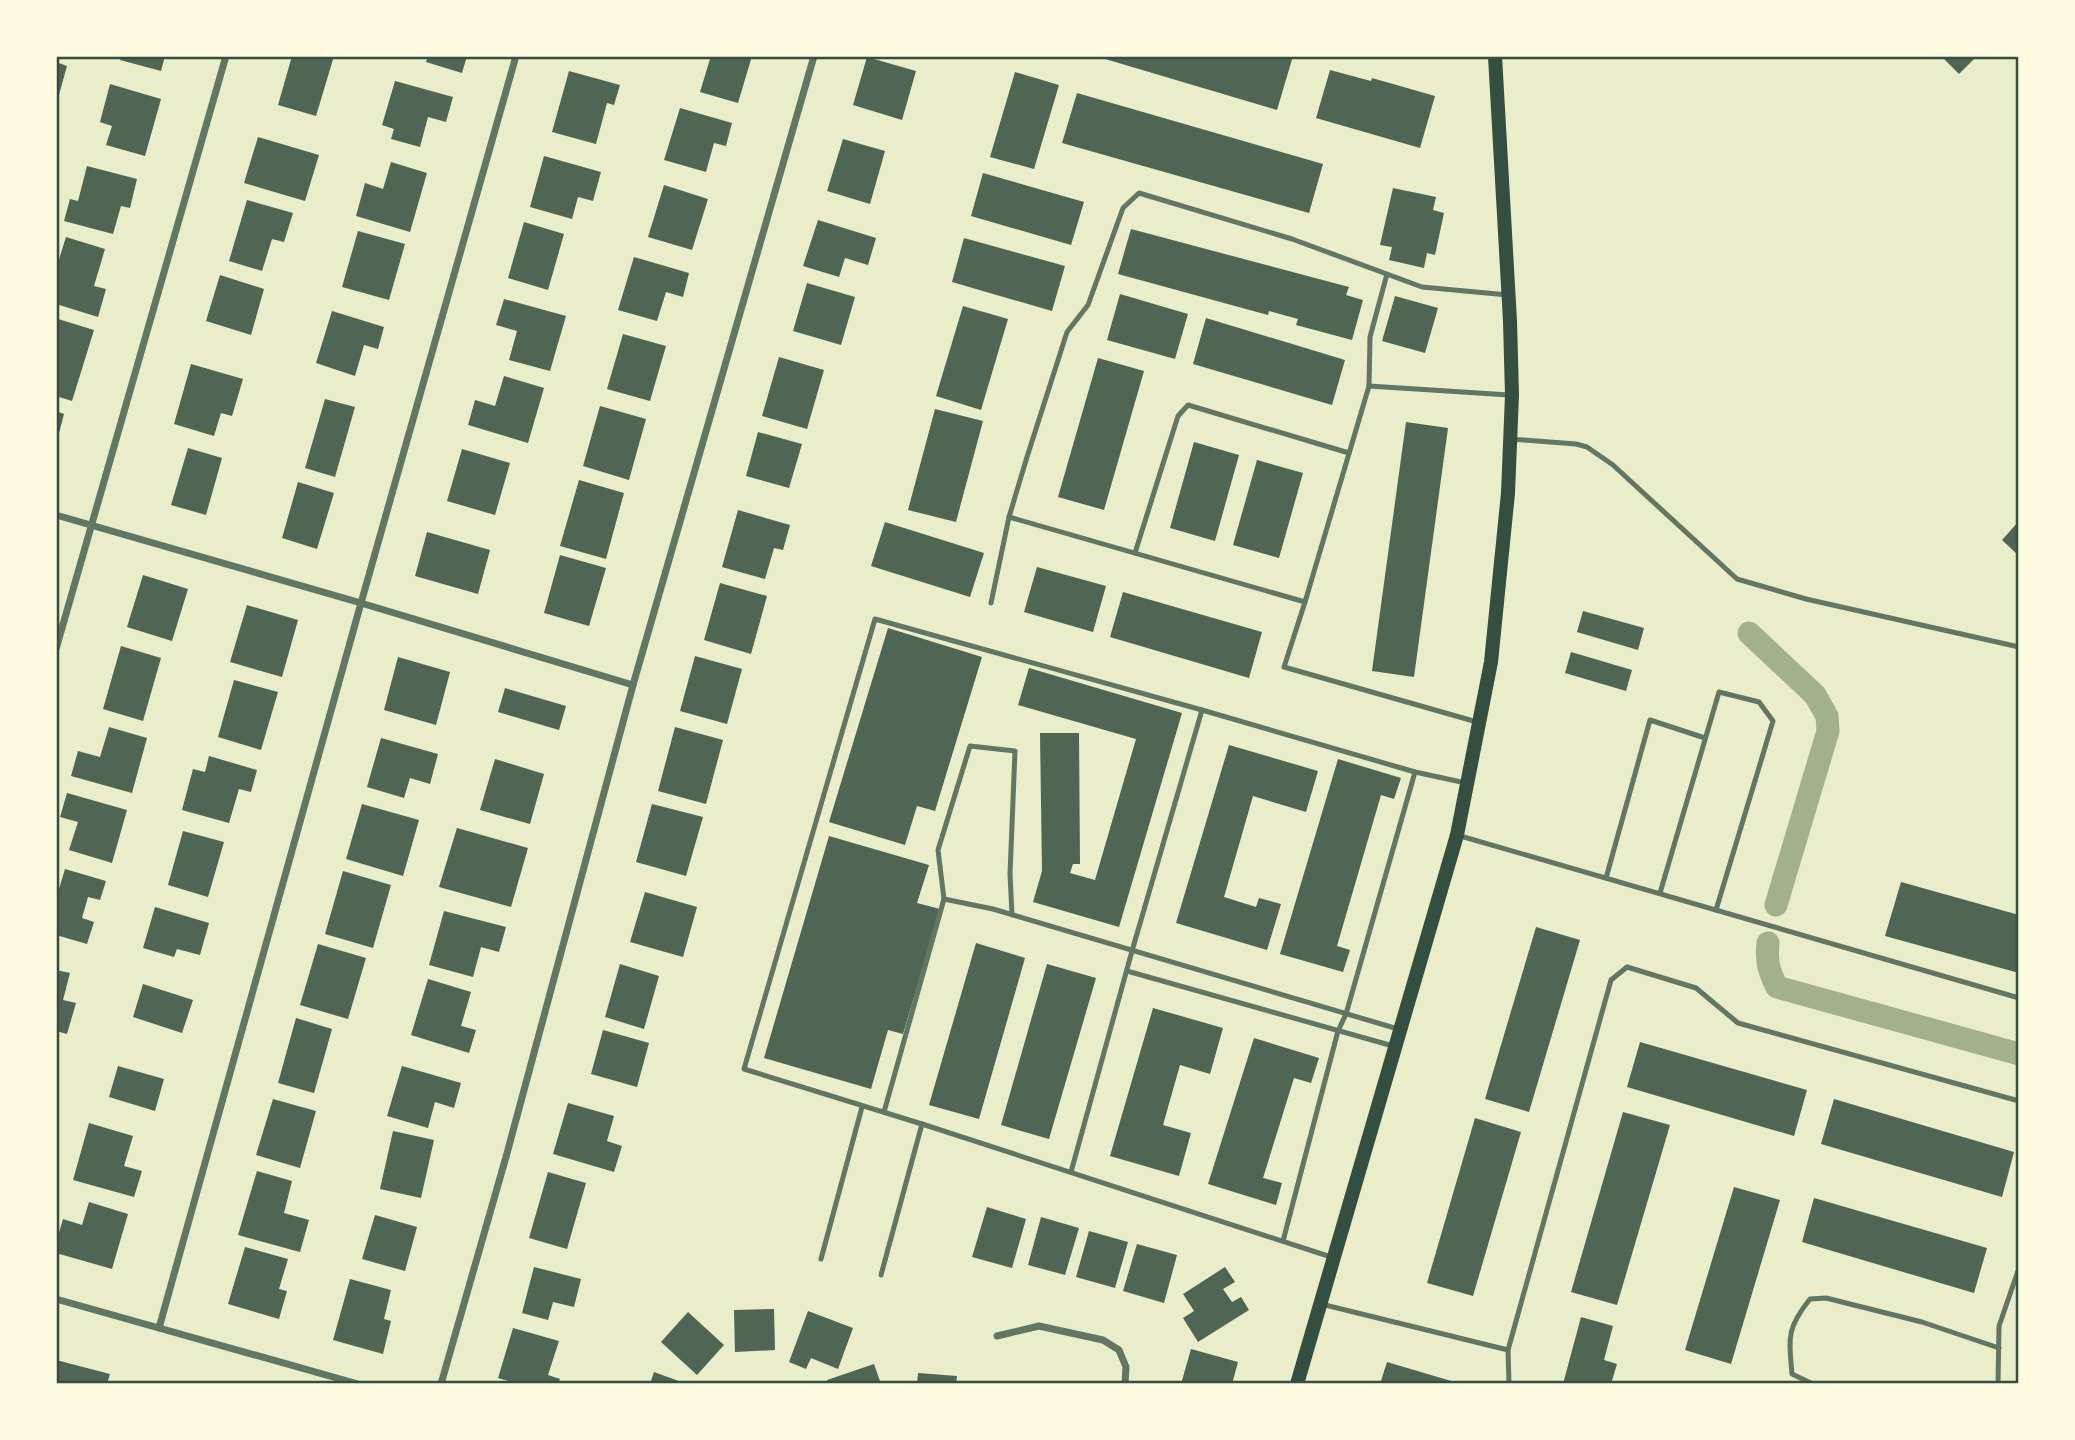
<svg xmlns="http://www.w3.org/2000/svg" width="2075" height="1440" viewBox="0 0 2075 1440" font-family="'Fira Sans Condensed',sans-serif">
	<style>
		.lines { fill: none; stroke-linecap: round; stroke-linejoin: round }
		.canal { stroke: #a3b18a; stroke-width: 23 }
		.building { fill: #4f6655 }
		.service { stroke: #617663; stroke-width: 5 }
		.minor { stroke: #617663; stroke-width: 7 }
		.secondary { stroke: #344e41; stroke-width: 14 }
		.neatline { fill: none; stroke: #344e41; stroke-width: 2.5 }
	</style>
	<rect width="100%" height="100%" fill="#e9edc9"/>
	<g class="lines">
		<g class="canal">
			<path d="M1749,633L1815,695L1827,716L1828,731L1776,905"/>
			<path d="M1768,943C1766,961 1769,972 1777,987L2019,1054"/>
		</g>
	</g>
	<g class="building">
		<path d="M121,56H165L161,71L120,60Z"/>
		<path d="M292,56H334L316,116L278,105Z"/>
		<path d="M428,56H467L462,73L426,62Z"/>
		<path d="M704,56H752L738,103L700,92L710,59Z"/>
		<path d="M1095,56H1293L1277,110Z"/>
		<path d="M1941,56H1971L1974,59L1959,74Z"/>
		<path d="M867,57L916,71L902,120L853,105Z"/>
		<path d="M56,62L67,66L57,102H56Z"/>
		<path d="M1330,70L1371,81L1372,78L1435,96L1420,148L1316,118Z"/>
		<path d="M569,71L620,85L614,105L607,103L596,144L552,132Z"/>
		<path d="M1015,72L1059,85L1034,169L990,157Z"/>
		<path d="M395,81L453,97L446,122L428,117L420,147L391,139L394,129L382,125Z"/>
		<path d="M110,84L161,99L145,156L106,145L112,126L100,122Z"/>
		<path d="M1077,93L1323,164L1309,213L1062,143Z"/>
		<path d="M680,108L732,123L726,146L714,143L706,172L664,160Z"/>
		<path d="M258,137L319,155L305,201L244,183Z"/>
		<path d="M843,139L885,151L870,204L827,191Z"/>
		<path d="M544,156L601,172L593,201L578,197L572,219L530,207Z"/>
		<path d="M391,162L427,173L410,232L356,216L365,183L383,189Z"/>
		<path d="M87,166L137,179L130,208L121,206L113,234L64,221L70,199L78,201Z"/>
		<path d="M983,173L1084,202L1071,245L971,216Z"/>
		<path d="M664,185L708,199L692,250L648,237Z"/>
		<path d="M1393,188L1436,197L1433,210L1444,213L1435,255L1427,253L1424,268L1389,260L1392,247L1380,245Z"/>
		<path d="M247,200L293,213L284,242L272,239L262,271L229,261Z"/>
		<path d="M818,220L876,238L868,265L845,258L839,277L803,266Z"/>
		<path d="M524,222L564,234L548,290L508,278Z"/>
		<path d="M1131,229L1349,287L1346,295L1363,300L1352,340L1296,325L1298,319L1269,311L1268,315L1118,274Z"/>
		<path d="M358,231L405,244L389,300L342,287Z"/>
		<path d="M66,237L105,249L94,286L106,289L98,317L56,304V269Z"/>
		<path d="M964,238L1065,266L1052,311L952,282Z"/>
		<path d="M634,257L689,273L683,297L666,292L657,321L618,310Z"/>
		<path d="M220,275L264,289L251,335L206,321Z"/>
		<path d="M807,283L855,297L841,345L793,331Z"/>
		<path d="M1120,294L1188,314L1175,359L1107,340Z"/>
		<path d="M1395,296L1438,308L1425,353L1382,341Z"/>
		<path d="M504,299L566,316L550,371L509,360L517,331L496,325Z"/>
		<path d="M963,306L1008,319L981,410L936,396Z"/>
		<path d="M332,311L384,327L378,349L364,345L355,376L316,363Z"/>
		<path d="M1206,318L1345,360L1332,405L1193,364Z"/>
		<path d="M58,319L94,330L72,401L56,396V324Z"/>
		<path d="M623,334L666,346L650,401L607,389Z"/>
		<path d="M779,357L824,370L807,429L762,416Z"/>
		<path d="M1098,358L1144,371L1104,510L1058,497Z"/>
		<path d="M191,364L243,379L232,416L221,413L214,436L174,424Z"/>
		<path d="M504,376L544,388L528,443L468,425L475,400L495,406Z"/>
		<path d="M325,399L355,407L335,477L305,468Z"/>
		<path d="M600,406L646,419L629,480L583,466Z"/>
		<path d="M935,409L983,421L956,522L908,510Z"/>
		<path d="M56,411L64,414L57,441L56,440Z"/>
		<path d="M1406,422L1448,428L1414,677L1372,671Z"/>
		<path d="M758,432L802,444L789,488L746,476Z"/>
		<path d="M1194,442L1239,455L1215,541L1170,528Z"/>
		<path d="M188,448L222,458L206,515L171,505Z"/>
		<path d="M462,449L510,463L495,515L447,501Z"/>
		<path d="M1257,460L1303,473L1279,558L1233,545Z"/>
		<path d="M579,480L624,493L606,559L560,546Z"/>
		<path d="M298,482L334,493L317,549L282,538Z"/>
		<path d="M738,510L790,525L783,550L774,548L765,579L722,567Z"/>
		<path d="M2019,521V556L2002,540Z"/>
		<path d="M885,522L984,553L970,597L871,566Z"/>
		<path d="M427,532L490,550L478,594L415,576Z"/>
		<path d="M560,555L606,568L589,626L544,613Z"/>
		<path d="M1037,567L1106,586L1093,632L1024,612Z"/>
		<path d="M143,575L188,589L172,641L127,627Z"/>
		<path d="M720,583L767,596L751,654L704,640Z"/>
		<path d="M1123,592L1262,632L1249,678L1110,637Z"/>
		<path d="M247,605L298,620L282,677L230,662Z"/>
		<path d="M1583,611L1644,628L1638,650L1577,632Z"/>
		<path d="M888,628L982,657L935,811L917,806L905,845L829,822Z"/>
		<path d="M121,646L161,658L143,721L103,709Z"/>
		<path d="M1571,652L1632,670L1626,691L1565,673Z"/>
		<path d="M695,656L742,669L727,724L680,711Z"/>
		<path d="M398,657L450,672L436,725L384,710Z"/>
		<path d="M1029,668L1182,713L1119,927L1033,902L1042,871L1040,733H1079L1080,864H1073L1070,873L1095,880L1136,739L1018,705Z"/>
		<path d="M234,680L278,692L261,750L218,737Z"/>
		<path d="M505,688L566,706L559,730L498,712Z"/>
		<path d="M109,727L147,738L132,793L71,776L78,751L100,757Z"/>
		<path d="M675,727L723,740L706,804L658,791Z"/>
		<path d="M381,738L438,754L430,784L410,778L404,798L367,787Z"/>
		<path d="M1229,745L1318,771L1306,812L1253,796L1224,897L1256,907L1259,898L1281,904L1267,950L1176,923Z"/>
		<path d="M209,756L257,770L251,792L239,789L229,823L182,810L193,769L205,772Z"/>
		<path d="M495,759L544,774L530,824L480,810Z"/>
		<path d="M1338,759L1401,778L1394,799L1381,795L1337,946L1350,950L1343,972L1280,954Z"/>
		<path d="M67,793L127,810L112,863L69,850L78,822L60,817Z"/>
		<path d="M362,804L419,820L403,876L346,859Z"/>
		<path d="M652,804L703,817L686,876L636,862Z"/>
		<path d="M457,828L528,848L511,907L439,887Z"/>
		<path d="M183,831L224,842L208,897L168,885Z"/>
		<path d="M829,836L929,865L917,903L940,909L903,1034L888,1030L871,1089L764,1058Z"/>
		<path d="M65,869L106,881L100,900L88,897L82,918L94,922L87,944L56,935V899Z"/>
		<path d="M343,871L391,885L373,948L325,934Z"/>
		<path d="M1901,882L2019,915V973L1885,936Z"/>
		<path d="M645,892L697,907L683,957L630,942Z"/>
		<path d="M155,907L209,923L200,955L177,949L174,957L143,948Z"/>
		<path d="M444,911L506,927L499,952L481,947L473,977L429,965Z"/>
		<path d="M1536,927L1580,940L1529,1112L1485,1099Z"/>
		<path d="M976,943L1025,958L979,1119L929,1105Z"/>
		<path d="M318,944L366,958L348,1019L300,1005Z"/>
		<path d="M620,964L659,976L644,1029L605,1017Z"/>
		<path d="M1047,964L1096,978L1049,1139L1001,1125Z"/>
		<path d="M56,970L70,973L63,1000L76,1003L67,1034L56,1031Z"/>
		<path d="M428,979L471,992L461,1026L476,1030L469,1053L411,1035Z"/>
		<path d="M143,984L193,1000L182,1033L133,1017Z"/>
		<path d="M1153,1008L1223,1028L1210,1074L1180,1065L1163,1125L1191,1133L1179,1176L1110,1156Z"/>
		<path d="M296,1018L332,1029L314,1093L278,1083Z"/>
		<path d="M603,1030L649,1043L637,1087L591,1074Z"/>
		<path d="M1254,1038L1319,1058L1311,1083L1294,1078L1263,1178L1282,1183L1276,1205L1208,1184Z"/>
		<path d="M1640,1042L1807,1090L1794,1136L1627,1087Z"/>
		<path d="M118,1066L164,1079L155,1111L109,1097Z"/>
		<path d="M402,1066L461,1083L454,1108L435,1102L428,1128L387,1116Z"/>
		<path d="M273,1099L316,1111L300,1168L256,1155Z"/>
		<path d="M1834,1099L2014,1152L2002,1197L1821,1144Z"/>
		<path d="M568,1103L614,1116L607,1141L622,1146L614,1172L553,1154Z"/>
		<path d="M1623,1112L1670,1125L1617,1305L1571,1292Z"/>
		<path d="M1475,1118L1521,1132L1473,1296L1427,1283Z"/>
		<path d="M89,1123L133,1136L124,1166L142,1171L134,1197L73,1180Z"/>
		<path d="M393,1131L434,1140L421,1198L380,1189Z"/>
		<path d="M257,1171L292,1181L284,1213L309,1220L300,1252L238,1235Z"/>
		<path d="M548,1172L586,1183L567,1249L529,1238Z"/>
		<path d="M1734,1187L1780,1200L1731,1364L1685,1350Z"/>
		<path d="M1814,1198L1987,1248L1974,1293L1802,1242Z"/>
		<path d="M89,1202L128,1214L112,1269L56,1253V1243L63,1219L82,1225Z"/>
		<path d="M987,1207L1026,1219L1012,1268L972,1257Z"/>
		<path d="M375,1215L417,1227L405,1271L362,1259Z"/>
		<path d="M1041,1217L1079,1228L1065,1275L1028,1265Z"/>
		<path d="M1089,1231L1128,1242L1115,1288L1076,1277Z"/>
		<path d="M1137,1244L1177,1255L1164,1303L1123,1291Z"/>
		<path d="M245,1247L288,1259L279,1289L287,1291L279,1319L228,1304Z"/>
		<path d="M534,1267L581,1279L574,1307L553,1302L548,1320L522,1313Z"/>
		<path d="M1225,1267L1235,1282L1223,1289L1232,1302L1241,1297L1249,1310L1198,1342L1183,1318L1194,1311L1183,1294Z"/>
		<path d="M350,1279L391,1290L384,1319L391,1321L383,1354L333,1340Z"/>
		<path d="M774,1309L775,1350L735,1352L734,1310Z"/>
		<path d="M808,1311L853,1328L838,1369L811,1358L806,1369L789,1362Z"/>
		<path d="M688,1312L724,1345L697,1375L661,1342Z"/>
		<path d="M1581,1317L1613,1326L1604,1360L1617,1364L1611,1384H1563Z"/>
		<path d="M513,1328L559,1341L548,1375L560,1379L558,1384H518L498,1378Z"/>
		<path d="M1191,1349L1238,1362L1232,1384H1181Z"/>
		<path d="M56,1360L110,1374L107,1384H56Z"/>
		<path d="M1387,1362L1458,1383V1384H1380Z"/>
		<path d="M874,1364L881,1384H828L827,1380Z"/>
		<path d="M654,1372L687,1384H650Z"/>
		<path d="M918,1373L957,1376L956,1384H917Z"/>
	</g>
	<g class="lines">
		<g class="service">
			<path d="M1387,274L1370,337L1369,386L1305,602L1009,517L1027,457L1067,332L1088,305L1123,208L1139,193L1292,239L1422,287L1508,295"/>
			<path d="M1369,386L1509,395"/>
			<path d="M1511,439L1576,444L1587,447L1613,465L1737,579L1806,599L2019,647"/>
			<path d="M1135,553L1178,416L1188,405L1349,453"/>
			<path d="M1305,602L1284,667L1477,722"/>
			<path d="M991,603L1009,517"/>
			<path d="M1457,835L2019,998"/>
			<path d="M1606,878L1650,720L1705,738"/>
			<path d="M1660,893L1719,692L1759,702L1773,721L1716,910"/>
			<path d="M944,899L938,850L970,746L1015,751L1010,874L1012,915"/>
			<path d="M1127,971L1393,1046"/>
			<path d="M884,1112L944,899L993,909L1398,1029"/>
			<path d="M1071,1172L1132,951L1202,710"/>
			<path d="M1283,1241L1338,1031L1346,1014L1415,772"/>
			<path d="M1331,1257L922,1124L744,1069L875,619L1202,710L1415,772L1466,783"/>
			<path d="M821,1259L862,1107"/>
			<path d="M881,1275L922,1124"/>
			<path d="M1321,1304L1508,1350"/>
			<path d="M1509,1384L1508,1350L1611,980L1627,967L1696,988L1738,1023L2019,1101"/>
			<path d="M1813,1384L1792,1374C1789,1338 1786,1329 1810,1299L1826,1298L1922,1322L1999,1348"/>
			<path d="M1998,1384L1999,1326L2019,1268"/>
		</g>
		<g class="minor">
			<path d="M56,515L361,603L633,685"/>
			<path d="M56,649L226,56"/>
			<path d="M56,1299L358,1384"/>
			<path d="M159,1328L361,603L516,56"/>
			<path d="M997,1336L1039,1326L1103,1340L1119,1350L1126,1367L1125,1384"/>
			<path d="M441,1384L506,1157L633,685L814,56"/>
		</g>
		<path class="secondary" d="M1297,1384L1457,835L1491,662L1508,493L1512,395L1510,321L1495,56"/>
	</g>
	<rect width="2075" height="1440" fill="none" stroke="#fefae0" stroke-width="116"/>
	<rect x="58" y="58" width="1959" height="1324" class="neatline"/>
</svg>
